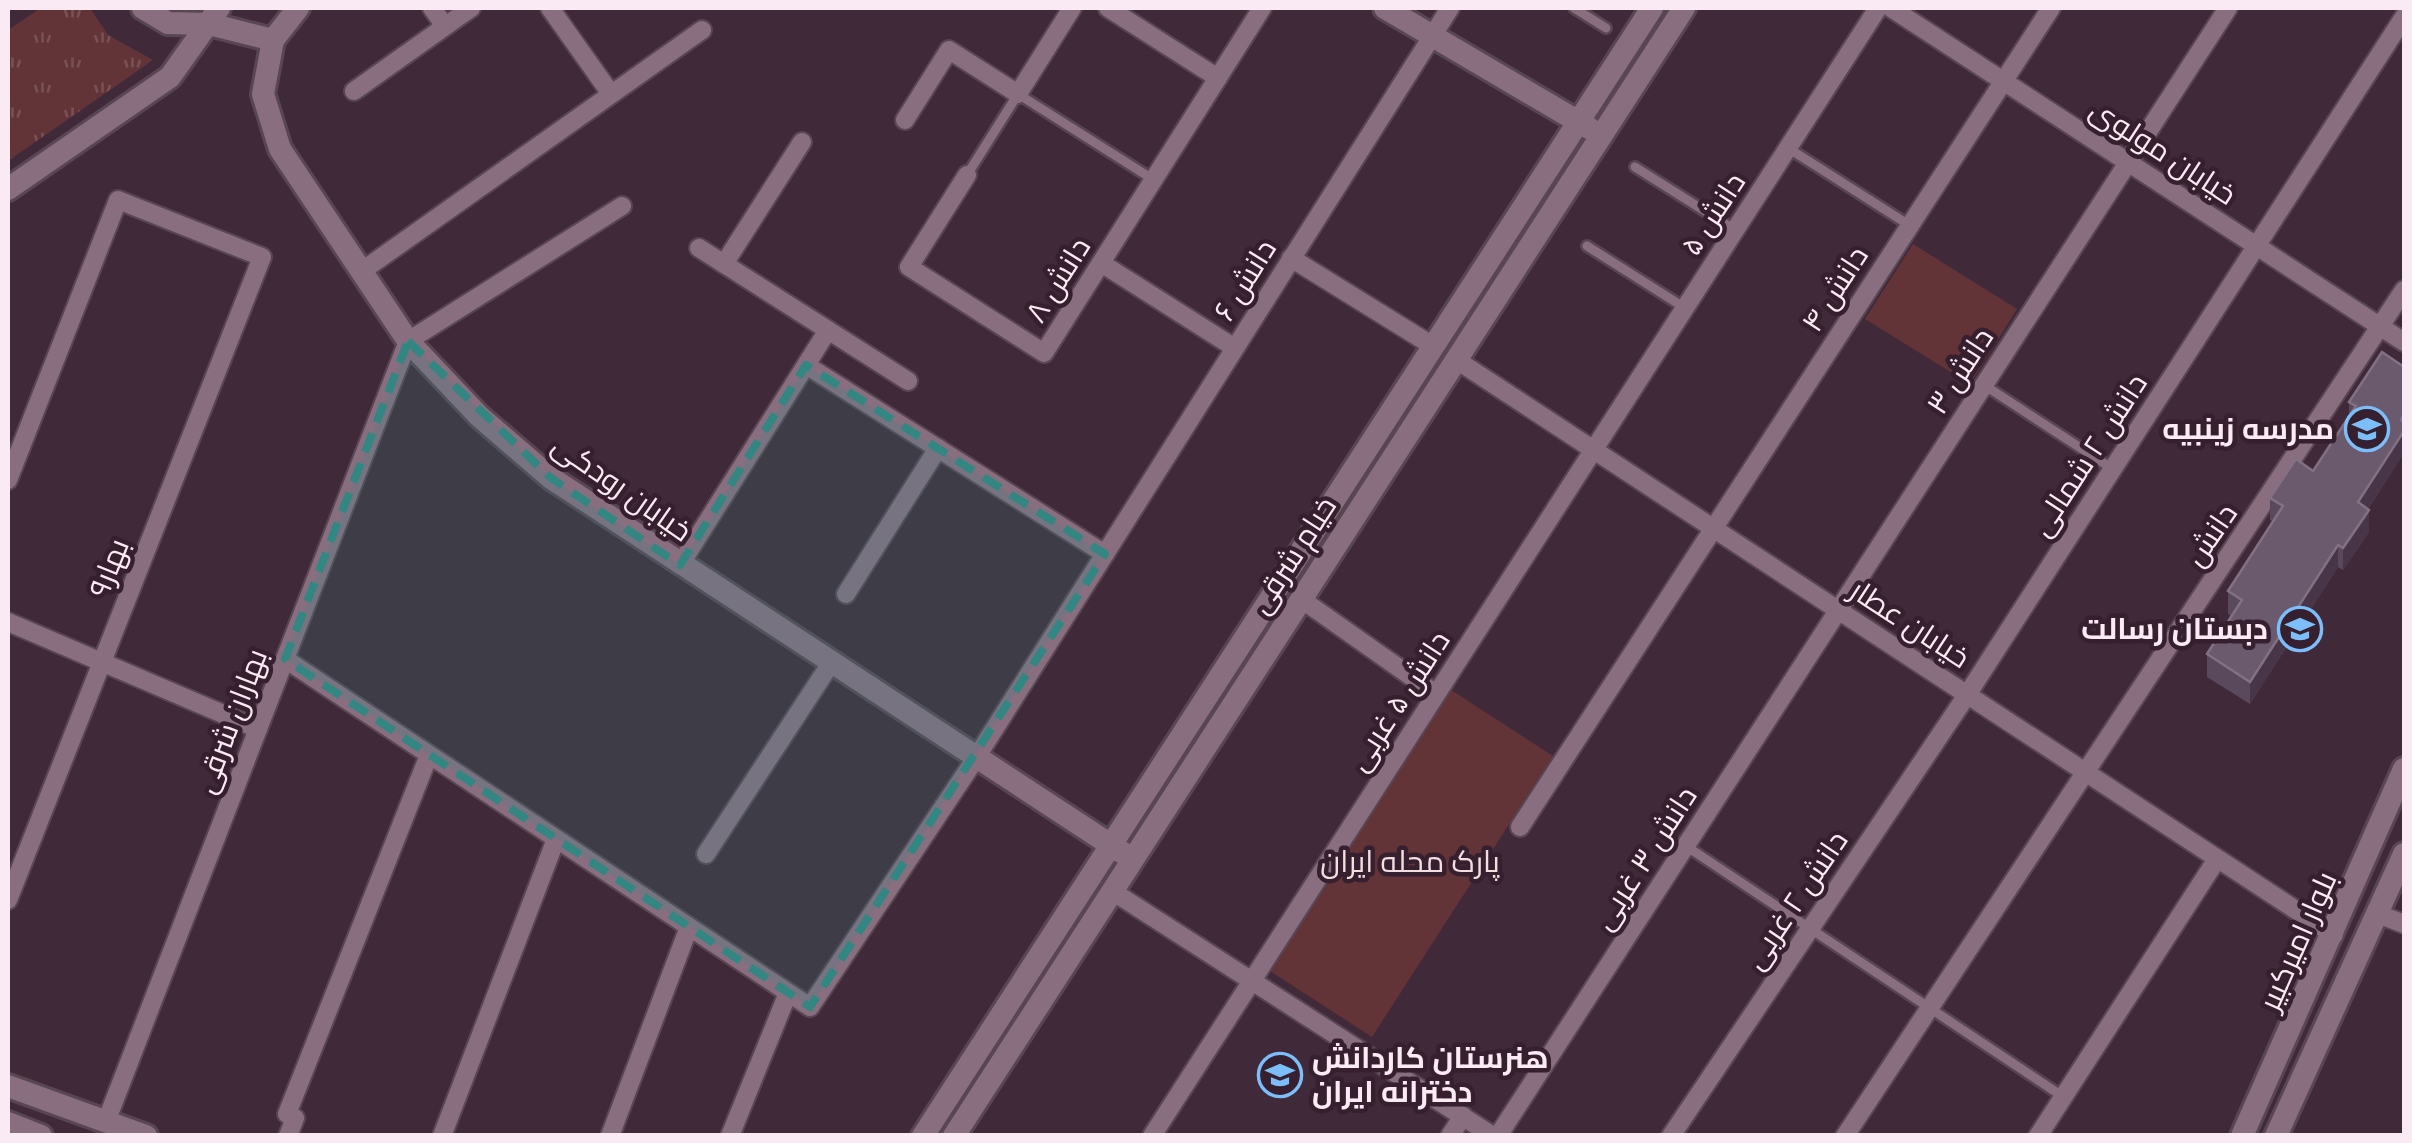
<svg xmlns="http://www.w3.org/2000/svg" width="2412" height="1143" viewBox="0 0 2412 1143" font-family="Karla,Cairo,sans-serif">
	<style>
		.grass { fill: url(#grass-tufts) }
		.park { fill: #623337 }
		.lines { fill: none; stroke-linecap: round; stroke-linejoin: round }
		.lane-casing { stroke: #594653; stroke-width: 14 }
		.street-casing { stroke: #594653; stroke-width: 22 }
		.secondary-casing { stroke: #594653; stroke-width: 28 }
		.lane { stroke: #896e80; stroke-width: 9 }
		.street { stroke: #896e80; stroke-width: 18 }
		.secondary { stroke: #896e80; stroke-width: 22 }
		.wall { fill: #5a495d }
		.shaded-wall { fill: #483548 }
		.building { fill: #6b5a6e; stroke: #827183; stroke-width: 2.5 }
		.marked { fill: #328782; fill-opacity: 0.2; stroke: #328782; stroke-width: 8; stroke-dasharray: 20 12; stroke-linejoin: round }
		.labels { text-anchor: middle; stroke-width: 9; stroke-linejoin: round; paint-order: stroke }
		.street-label { font-size: 30px; fill: #faeaf4; stroke: #36202f }
		.poi-label { font-size: 30px; font-weight: bold; fill: #faeaf4; stroke: #36202f; text-anchor: end }
		.park-label { font-size: 30px; fill: #f4dedf; stroke: #36202f }
	</style>
	<defs>
		<pattern id="grass-tufts" width="24" height="20" patternUnits="userSpaceOnUse" patternTransform="scale(2.5)"><rect width="24" height="20" fill="#623337"/><path d="M3 7l-1-3M5 7V3M7 7l1-3M15 17l-1-3M17 17v-4M19 17l1-3" fill="none" stroke="#795155"/></pattern>
	</defs>
	<rect width="100%" height="100%" fill="#402a39"/>
	<path class="grass" d="M41,8H90L108,35L153,60L8,161V30Z"/>
	<g class="park">
		<path d="M1913,244L2017,309L1970,384L1865,319Z"/>
		<path d="M1448,688L1553,756L1372,1037L1267,969Z"/>
	</g>
	<g class="lines">
		<defs>
			<g id="lane">
				<path d="M1574,8L1606,28"/>
				<path d="M1788,148L1909,225"/>
				<path d="M1635,167L1735,230"/>
				<path d="M967,175L1018,94L1154,180"/>
				<path d="M1587,246L1685,308"/>
				<path d="M1984,385L2113,469"/>
				<path d="M1686,846L2062,1096"/>
			</g>
			<g id="street">
				<path d="M432,8L445,26"/>
				<path d="M550,8L611,94"/>
				<path d="M1108,8L1218,78"/>
				<path d="M1891,8L2404,342"/>
				<path d="M354,91L471,8"/>
				<path d="M905,120L949,50L1018,94L1072,8"/>
				<path d="M967,175L909,267L1044,353L1262,8"/>
				<path d="M699,248L908,381"/>
				<path d="M1291,258L1433,346"/>
				<path d="M1101,263L1235,348"/>
				<path d="M724,264L802,142"/>
				<path d="M362,271L702,30"/>
				<path d="M1455,359L2334,935"/>
				<path d="M806,365L1105,554"/>
				<path d="M8,480L118,200L262,257L8,900"/>
				<path d="M680,565L828,330"/>
				<path d="M846,594L938,448"/>
				<path d="M1301,599L1436,694"/>
				<path d="M8,622L258,729"/>
				<path d="M285,659L810,1007L976,758L1450,8"/>
				<path d="M1520,827L2051,8"/>
				<path d="M706,854L831,663"/>
				<path d="M1112,891L1493,1136"/>
				<path d="M2378,914L2404,924"/>
				<path d="M106,1122L408,341L622,206"/>
				<path d="M288,1136L295,1118L287,1114L429,755"/>
				<path d="M442,1136L556,839"/>
				<path d="M610,1136L689,927"/>
				<path d="M730,1136L788,993"/>
				<path d="M1152,1136L1878,8"/>
				<path d="M1450,1136L1463,1116"/>
				<path d="M1498,1136L2228,8"/>
				<path d="M1671,1136L1967,695L2404,17"/>
				<path d="M1845,1136L2404,290"/>
				<path d="M2038,1136L2217,859"/>
			</g>
			<g id="secondary">
				<path d="M143,8L168,23L209,24L273,40"/>
				<path d="M298,8L273,40L263,94L280,149L408,341L479,416L551,478L1123,853"/>
				<path d="M1385,8L1589,128"/>
				<path d="M8,189L170,77L219,8"/>
				<path d="M8,1086L146,1136"/>
				<path d="M8,1123L41,1136"/>
				<path d="M923,1136L1652,8"/>
				<path d="M954,1136L1684,8"/>
				<path d="M2242,1136L2404,769"/>
				<path d="M2276,1136L2404,854"/>
			</g>
		</defs>
		<use href="#lane" class="lane-casing"/>
		<use href="#street" class="street-casing"/>
		<use href="#secondary" class="secondary-casing"/>
		<use href="#lane" class="lane"/>
		<use href="#street" class="street"/>
		<use href="#secondary" class="secondary"/>
	</g>
	<path class="wall" d="M2382,352L2404,453L2368,509L2369,532L2343,570L2338,567L2250,704L2207,677V654L2231,616L2228,614V591L2273,522L2270,520V498L2313,471L2349,417V402Z"/>
	<g class="shaded-wall">
		<path d="M2404,414V453L2358,524V502Z"/>
		<path d="M2369,510V532L2343,570V548Z"/>
		<path d="M2338,545V567L2250,704V682Z"/>
	</g>
	<path class="building" d="M2382,352L2404,367V414L2401,420L2404,422V431L2358,502L2369,510L2343,548L2338,545L2250,682L2207,654L2242,600L2228,591L2283,506L2270,498L2296,459L2313,471L2356,406L2349,402Z"/>
	<path class="marked" d="M408,341L551,478L680,565L806,365L1105,554L810,1007L285,659Z"/>
	<defs>
		<symbol id="school-ring" viewBox="-11 -11 22 22"><circle r="9.5" fill="#36202f" stroke="#7cbef9" stroke-width="1.5"/><path d="M0-5L7-2L0 1L-7-2ZM-4 1L0 2.5L4 1V4Q0 6-4 4Z" fill="#7cbef9"/></symbol>
	</defs>
	<g fill-rule="evenodd">
		<use href="#school-ring" x="2342" y="404" width="50" height="50"/>
		<use href="#school-ring" x="2275" y="604" width="50" height="50"/>
		<use href="#school-ring" x="1255" y="1050" width="50" height="50"/>
	</g>
	<g class="labels">
		<g class="street-label">
			<text transform="translate(2163 152) rotate(33)" y="10">خیابان مولوی</text>
			<text transform="translate(1713 214) rotate(-57)" y="10">دانش ۵</text>
			<text transform="translate(1058 280) rotate(-58)" y="10">دانش ۸</text>
			<text transform="translate(1245 280) rotate(-58)" y="10">دانش ۶</text>
			<text transform="translate(1835 289) rotate(-57)" y="10">دانش ۴</text>
			<text transform="translate(1960 371) rotate(-57)" y="10">دانش ۳</text>
			<text transform="translate(2089 455) rotate(-57)" y="10">دانش ۲ شمالی</text>
			<text transform="translate(622 488) rotate(35)" y="10">خیابان رودکی</text>
			<text transform="translate(2211 535) rotate(-56)" y="10">دانش</text>
			<text transform="translate(1293 555) rotate(-57)" y="10">خیام شرقی</text>
			<text transform="translate(109 568) rotate(-68)" y="10">بهار۹</text>
			<text transform="translate(1910 624) rotate(33)" y="10">خیابان عطار</text>
			<text transform="translate(1399 701) rotate(-57)" y="10">دانش ۵ غربی</text>
			<text transform="translate(231 721) rotate(-69)" y="10">بهاران شرقی</text>
			<text transform="translate(1645 858) rotate(-57)" y="10">دانش ۳ غربی</text>
			<text transform="translate(1796 900) rotate(-56)" y="10">دانش ۲ غربی</text>
			<text transform="translate(2298 941) rotate(-66)" y="10">بلوار امیرکبیر</text>
		</g>
		<g class="poi-label">
			<text x="2334" y="439">مدرسه زینبیه</text>
			<text x="2268" y="639">دبستان رسالت</text>
			<text x="1312" y="1068" text-anchor="start">هنرستان کاردانش<tspan x="1312" dy="34">دخترانه ایران</tspan></text>
		</g>
		<g class="park-label">
			<text x="1410" y="872">پارک محله ایران</text>
		</g>
	</g>
	<rect width="2412" height="1143" fill="none" stroke="#faeaf4" stroke-width="20"/>
</svg>
